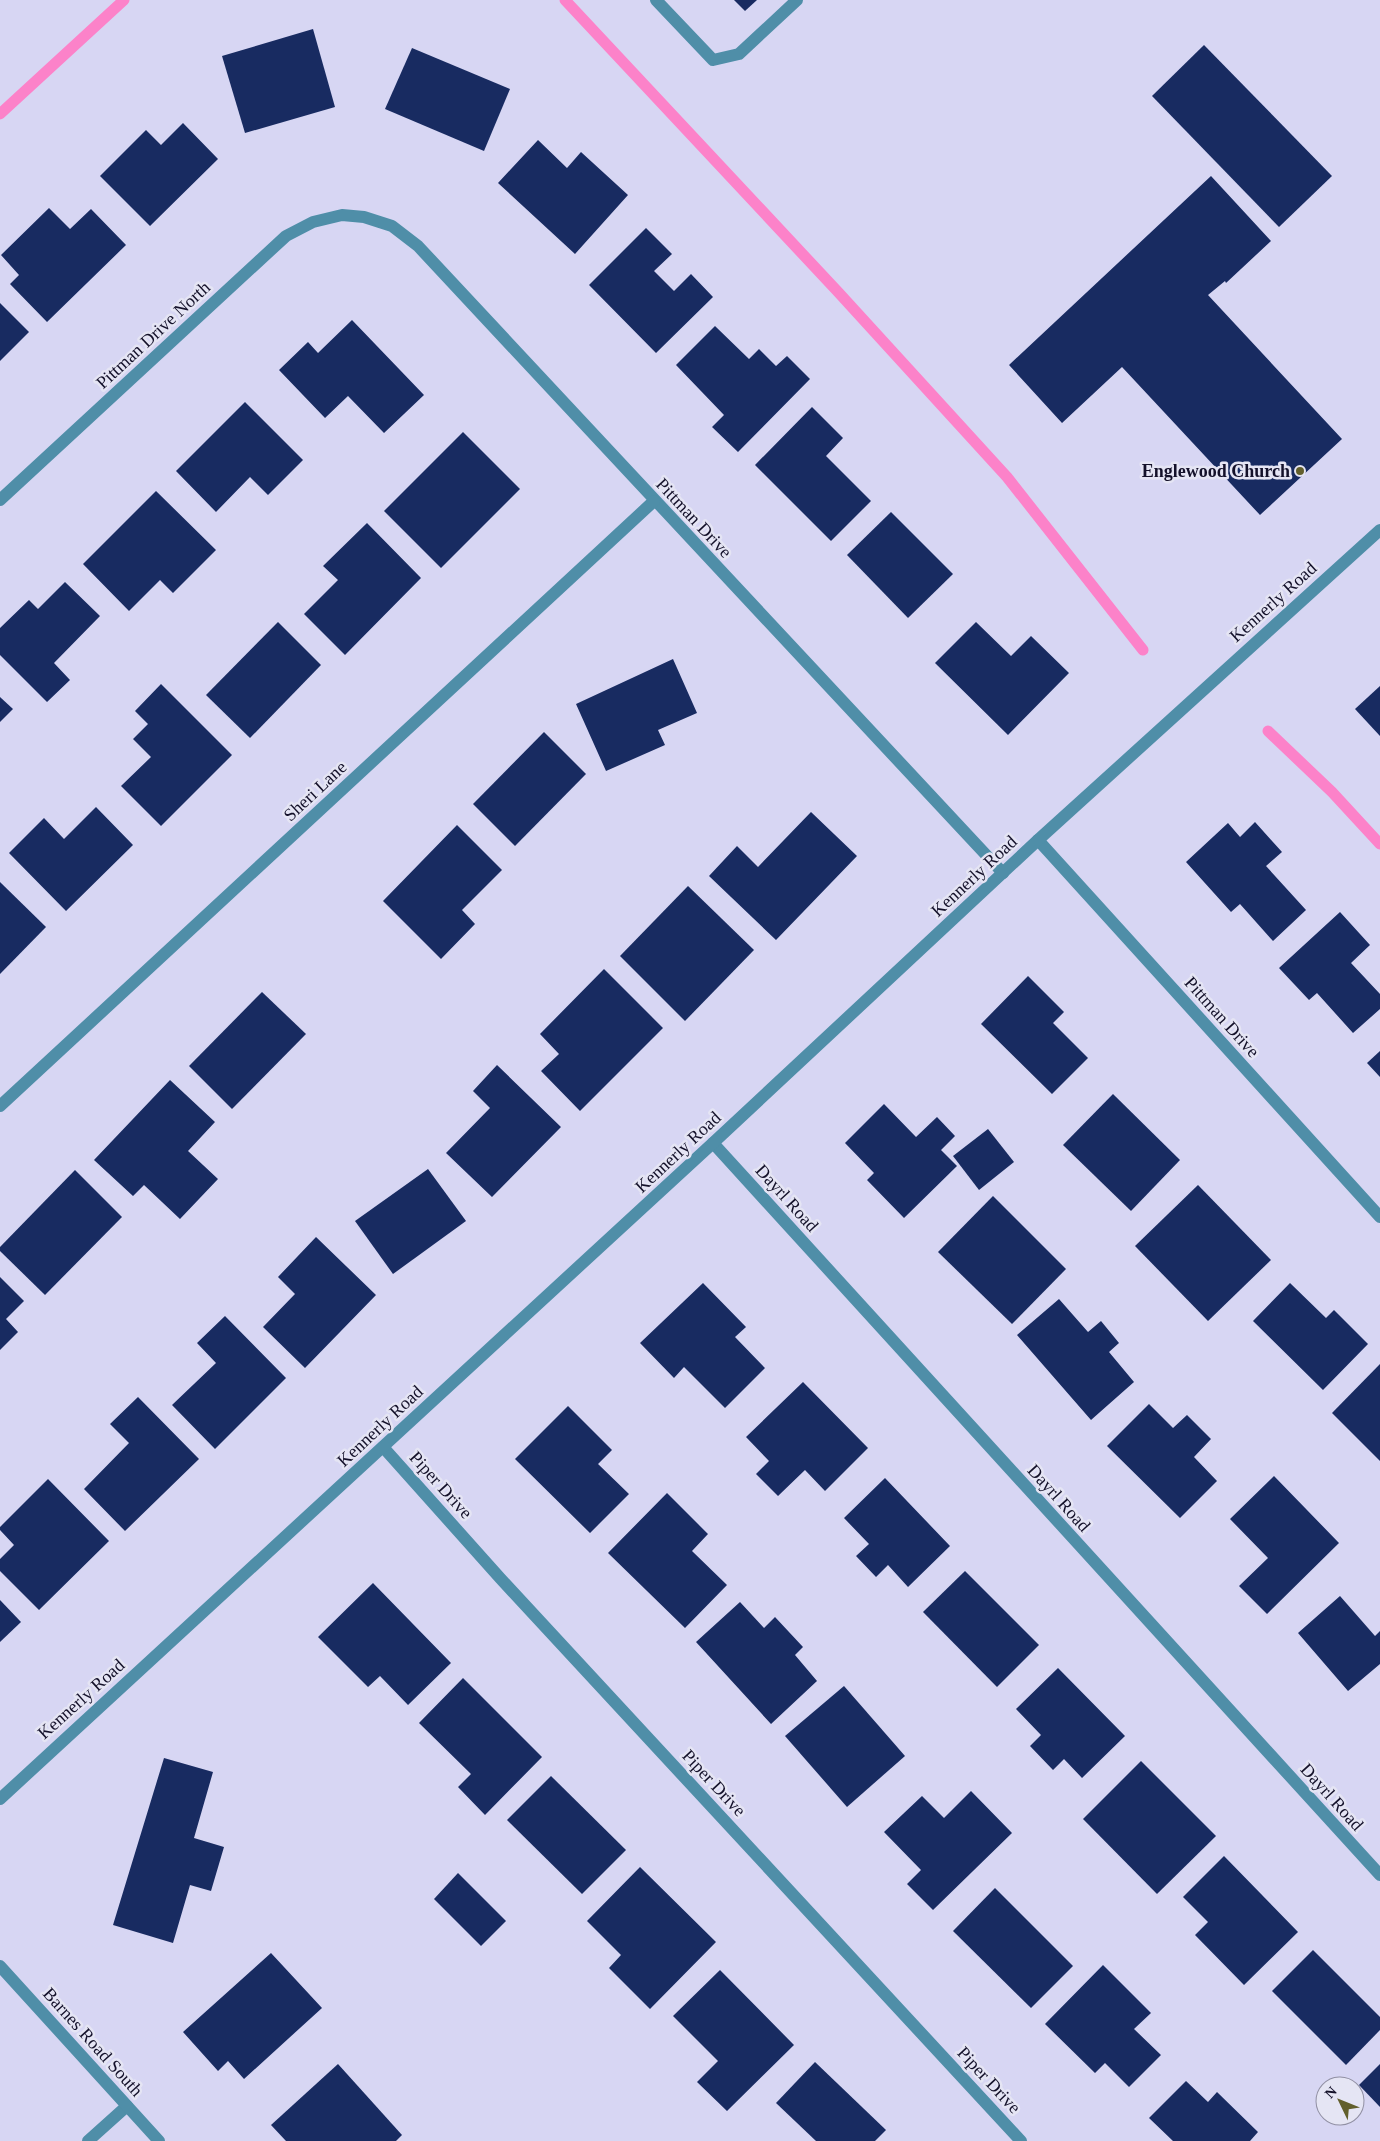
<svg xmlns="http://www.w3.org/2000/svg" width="1380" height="2141" viewBox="0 0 1380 2141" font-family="Georgia,serif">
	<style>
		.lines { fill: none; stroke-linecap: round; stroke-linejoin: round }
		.stream { stroke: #fc82c9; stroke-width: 11 }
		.building { fill: #182b61 }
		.service { stroke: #4f8ea8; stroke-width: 12 }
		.minor { stroke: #4f8ea8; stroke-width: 12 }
		.tertiary { stroke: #4f8ea8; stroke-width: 12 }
		.poi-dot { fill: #625f2c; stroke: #e5e5f4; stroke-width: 2 }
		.labels { text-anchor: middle; stroke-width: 5; stroke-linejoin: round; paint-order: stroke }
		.street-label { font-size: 18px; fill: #14112a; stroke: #e5e5f4 }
		.poi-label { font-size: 18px; font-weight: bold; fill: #14112a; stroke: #e5e5f4; text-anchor: end }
	</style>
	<rect width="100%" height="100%" fill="#d7d6f3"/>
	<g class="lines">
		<g class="stream">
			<path d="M565,0L839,293L1007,477L1143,650"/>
			<path d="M0,114L124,0"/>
			<path d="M1268,731L1332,792L1380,844"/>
		</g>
	</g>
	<g class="building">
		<path d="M734,0H757L745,11Z"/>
		<path d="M313,29L335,107L245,133L222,56Z"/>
		<path d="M1204,45L1332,176L1279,227L1152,96Z"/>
		<path d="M412,48L510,89L484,151L385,109Z"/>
		<path d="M183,123L218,159L150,226L100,176L146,130L161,145Z"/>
		<path d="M538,140L567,168L581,152L628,195L575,254L498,183Z"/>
		<path d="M1211,176L1271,241L1226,283L1225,281L1208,295L1342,439L1260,515L1122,367L1062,423L1009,365Z"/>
		<path d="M49,208L70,229L91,209L126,245L47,322L10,284L19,275L1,255Z"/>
		<path d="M646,228L672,254L654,271L674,291L691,274L713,297L656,353L589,285Z"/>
		<path d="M0,303L29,332L0,361Z"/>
		<path d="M352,320L424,395L384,433L348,396L325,418L279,370L308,342L318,353Z"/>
		<path d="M715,326L749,359L759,349L776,366L787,356L810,379L738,452L712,427L724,415L676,365Z"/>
		<path d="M245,402L303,460L268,495L250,477L216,512L176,471Z"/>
		<path d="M812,407L843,438L826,456L871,501L831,541L755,465Z"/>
		<path d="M463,432L520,489L441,568L384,511Z"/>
		<path d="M156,491L216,550L173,593L160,580L129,611L83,564Z"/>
		<path d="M891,512L953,574L908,618L847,555Z"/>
		<path d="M367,523L421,578L345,655L304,614L338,580L323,566Z"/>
		<path d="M65,582L100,616L54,663L70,680L47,702L0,655V628L29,600L38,609Z"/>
		<path d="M278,622L321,665L250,738L206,695Z"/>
		<path d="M976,622L1011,656L1031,636L1069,673L1008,735L935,663Z"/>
		<path d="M673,659L697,713L658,730L665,745L606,771L576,704Z"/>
		<path d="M161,684L232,755L161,826L121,786L151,757L133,739L148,724L135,711Z"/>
		<path d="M1380,686V736L1355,709Z"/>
		<path d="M0,697L13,709L0,722Z"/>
		<path d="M544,732L586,774L515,846L473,804Z"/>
		<path d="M96,807L133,845L66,911L9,853L44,818L64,839Z"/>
		<path d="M811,812L857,856L776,940L709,876L737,846L758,867Z"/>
		<path d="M1255,822L1282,852L1266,866L1306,910L1273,941L1240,904L1231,912L1186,862L1228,823L1240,837Z"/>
		<path d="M457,825L502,870L462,910L475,924L441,959L383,901Z"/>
		<path d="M0,882L46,927L0,974Z"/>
		<path d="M688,886L754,950L685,1021L620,956Z"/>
		<path d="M1340,912L1370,945L1351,963L1380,994V1009L1353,1033L1317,993L1309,1000L1279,968Z"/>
		<path d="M604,969L663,1028L580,1111L541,1071L559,1054L540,1034Z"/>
		<path d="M1028,976L1064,1012L1053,1023L1088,1058L1052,1094L981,1024Z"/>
		<path d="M262,992L306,1034L232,1109L189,1066Z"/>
		<path d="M1380,1051V1077L1367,1063Z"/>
		<path d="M497,1065L561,1127L492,1197L446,1153L490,1108L473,1091Z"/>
		<path d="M170,1080L215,1122L188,1151L218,1179L180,1219L144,1185L133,1196L94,1160Z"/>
		<path d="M1113,1094L1180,1160L1131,1211L1063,1145Z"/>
		<path d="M884,1104L916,1137L937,1117L955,1136L941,1150L957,1166L904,1218L867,1180L874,1173L845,1143Z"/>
		<path d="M988,1129L1014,1162L979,1190L953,1156Z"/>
		<path d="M428,1169L466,1221L393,1274L355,1221Z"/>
		<path d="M75,1170L122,1217L45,1295L0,1251V1247Z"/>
		<path d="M1198,1185L1271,1260L1208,1321L1135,1246Z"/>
		<path d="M993,1196L1066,1269L1012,1324L938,1252Z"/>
		<path d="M316,1237L376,1295L305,1368L263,1327L295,1294L278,1277Z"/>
		<path d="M0,1277L24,1301L6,1319L18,1332L0,1350Z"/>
		<path d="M703,1283L746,1327L735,1337L765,1368L725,1408L684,1367L674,1378L640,1343Z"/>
		<path d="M1290,1283L1326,1318L1334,1310L1368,1344L1323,1390L1253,1321Z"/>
		<path d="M1059,1299L1088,1332L1101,1321L1119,1343L1109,1352L1134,1382L1091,1420L1017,1335Z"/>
		<path d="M225,1316L286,1378L215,1449L172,1405L216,1363L197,1343Z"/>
		<path d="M1380,1364V1461L1332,1413Z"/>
		<path d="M803,1382L868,1448L825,1491L805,1470L778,1496L756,1474L769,1461L746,1437Z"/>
		<path d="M138,1397L199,1459L125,1531L84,1489L129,1443L110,1424Z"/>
		<path d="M1149,1404L1173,1428L1187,1415L1211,1439L1194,1457L1217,1481L1180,1518L1107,1446Z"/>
		<path d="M568,1406L612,1450L598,1464L629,1494L590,1533L515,1459Z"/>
		<path d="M1274,1476L1339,1543L1267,1614L1239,1586L1268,1558L1230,1519Z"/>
		<path d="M885,1478L950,1546L908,1587L888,1565L876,1577L856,1556L869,1544L844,1518Z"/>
		<path d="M48,1479L109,1541L39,1610L0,1571V1559L14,1545L0,1530V1527Z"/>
		<path d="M667,1493L708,1534L692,1551L727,1585L685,1628L608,1553Z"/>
		<path d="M965,1571L1039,1645L997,1687L923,1612Z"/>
		<path d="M373,1583L451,1663L408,1705L380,1676L368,1687L318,1637Z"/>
		<path d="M1340,1596L1375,1636L1380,1631V1664L1348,1691L1298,1633Z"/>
		<path d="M0,1600L21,1622L0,1642Z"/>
		<path d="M740,1602L764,1628L775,1617L803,1647L795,1655L817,1681L771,1724L696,1642Z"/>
		<path d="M1058,1668L1125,1736L1082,1778L1064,1759L1053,1770L1030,1746L1041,1735L1016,1709Z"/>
		<path d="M463,1678L542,1757L485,1815L458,1787L471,1774L419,1723Z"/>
		<path d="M844,1686L905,1756L847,1807L785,1736Z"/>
		<path d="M164,1758L213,1772L194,1838L224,1847L211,1891L190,1885L173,1943L113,1925Z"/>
		<path d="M1141,1761L1216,1836L1157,1894L1083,1819Z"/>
		<path d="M551,1776L626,1850L582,1894L507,1820Z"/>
		<path d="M971,1791L1012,1833L933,1910L907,1884L921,1870L884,1832L922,1796L944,1818Z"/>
		<path d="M1224,1856L1298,1932L1244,1985L1195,1935L1208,1922L1183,1897Z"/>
		<path d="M640,1867L716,1942L650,2009L609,1968L621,1955L587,1921Z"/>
		<path d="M458,1873L506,1921L481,1946L434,1899Z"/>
		<path d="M995,1888L1073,1966L1031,2008L953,1931Z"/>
		<path d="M1313,1950L1380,2017V2030L1346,2065L1272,1991Z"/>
		<path d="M271,1953L322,2008L244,2079L228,2061L218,2071L183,2032Z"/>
		<path d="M1103,1965L1151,2013L1134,2029L1161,2055L1129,2087L1105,2063L1095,2073L1045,2024Z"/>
		<path d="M720,1970L794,2045L727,2111L697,2082L718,2061L673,2016Z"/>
		<path d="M815,2062L886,2130L875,2141H816L776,2103Z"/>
		<path d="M338,2064L402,2135L396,2141H286L271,2125Z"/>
		<path d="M1380,2064V2107L1359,2085Z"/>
		<path d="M1186,2081L1208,2102L1217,2092L1258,2132L1250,2141H1173L1149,2118Z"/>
	</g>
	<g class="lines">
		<g class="service">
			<path d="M656,0L713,60L739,54L797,0"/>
			<path d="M88,2141L127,2106"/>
		</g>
		<g class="minor">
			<path d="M0,500L286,236L313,222L342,215L364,217L392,226L418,246L1003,873"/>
			<path d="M1038,840L1380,1217"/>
			<path d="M0,1106L654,501"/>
			<path d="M713,1143L1380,1875"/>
			<path d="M383,1447L500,1578L1021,2141"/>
		</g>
		<g class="tertiary">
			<path d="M0,1799L713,1143L1038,840L1380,530"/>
			<path d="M0,1966L159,2141"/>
		</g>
	</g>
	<circle class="poi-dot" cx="1300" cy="471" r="5"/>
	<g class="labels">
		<g class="street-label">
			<text transform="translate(153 335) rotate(-43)" y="6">Pittman Drive North</text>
			<text transform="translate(694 518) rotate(47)" y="6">Pittman Drive</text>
			<text transform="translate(1273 602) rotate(-42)" y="6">Kennerly Road</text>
			<text transform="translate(315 791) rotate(-43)" y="6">Sheri Lane</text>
			<text transform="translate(974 876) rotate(-43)" y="6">Kennerly Road</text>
			<text transform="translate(1222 1017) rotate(48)" y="6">Pittman Drive</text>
			<text transform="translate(678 1152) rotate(-43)" y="6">Kennerly Road</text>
			<text transform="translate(787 1198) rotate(48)" y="6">Dayrl Road</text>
			<text transform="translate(380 1426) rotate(-43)" y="6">Kennerly Road</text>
			<text transform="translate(441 1485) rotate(48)" y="6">Piper Drive</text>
			<text transform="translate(1059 1498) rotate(48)" y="6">Dayrl Road</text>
			<text transform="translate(81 1699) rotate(-42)" y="6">Kennerly Road</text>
			<text transform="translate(714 1783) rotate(47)" y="6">Piper Drive</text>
			<text transform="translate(1332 1797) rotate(48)" y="6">Dayrl Road</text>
			<text transform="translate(93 2042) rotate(48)" y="6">Barnes Road South</text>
			<text transform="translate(989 2080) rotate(47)" y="6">Piper Drive</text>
		</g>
		<g class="poi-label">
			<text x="1290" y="477">Englewood Church</text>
		</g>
	</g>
	<g transform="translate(1340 2101) rotate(313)"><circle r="24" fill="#e5e5f4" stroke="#9190a3"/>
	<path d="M0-4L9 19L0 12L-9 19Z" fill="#625f2c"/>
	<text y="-8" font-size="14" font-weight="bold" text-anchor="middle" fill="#14112a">N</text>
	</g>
</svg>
